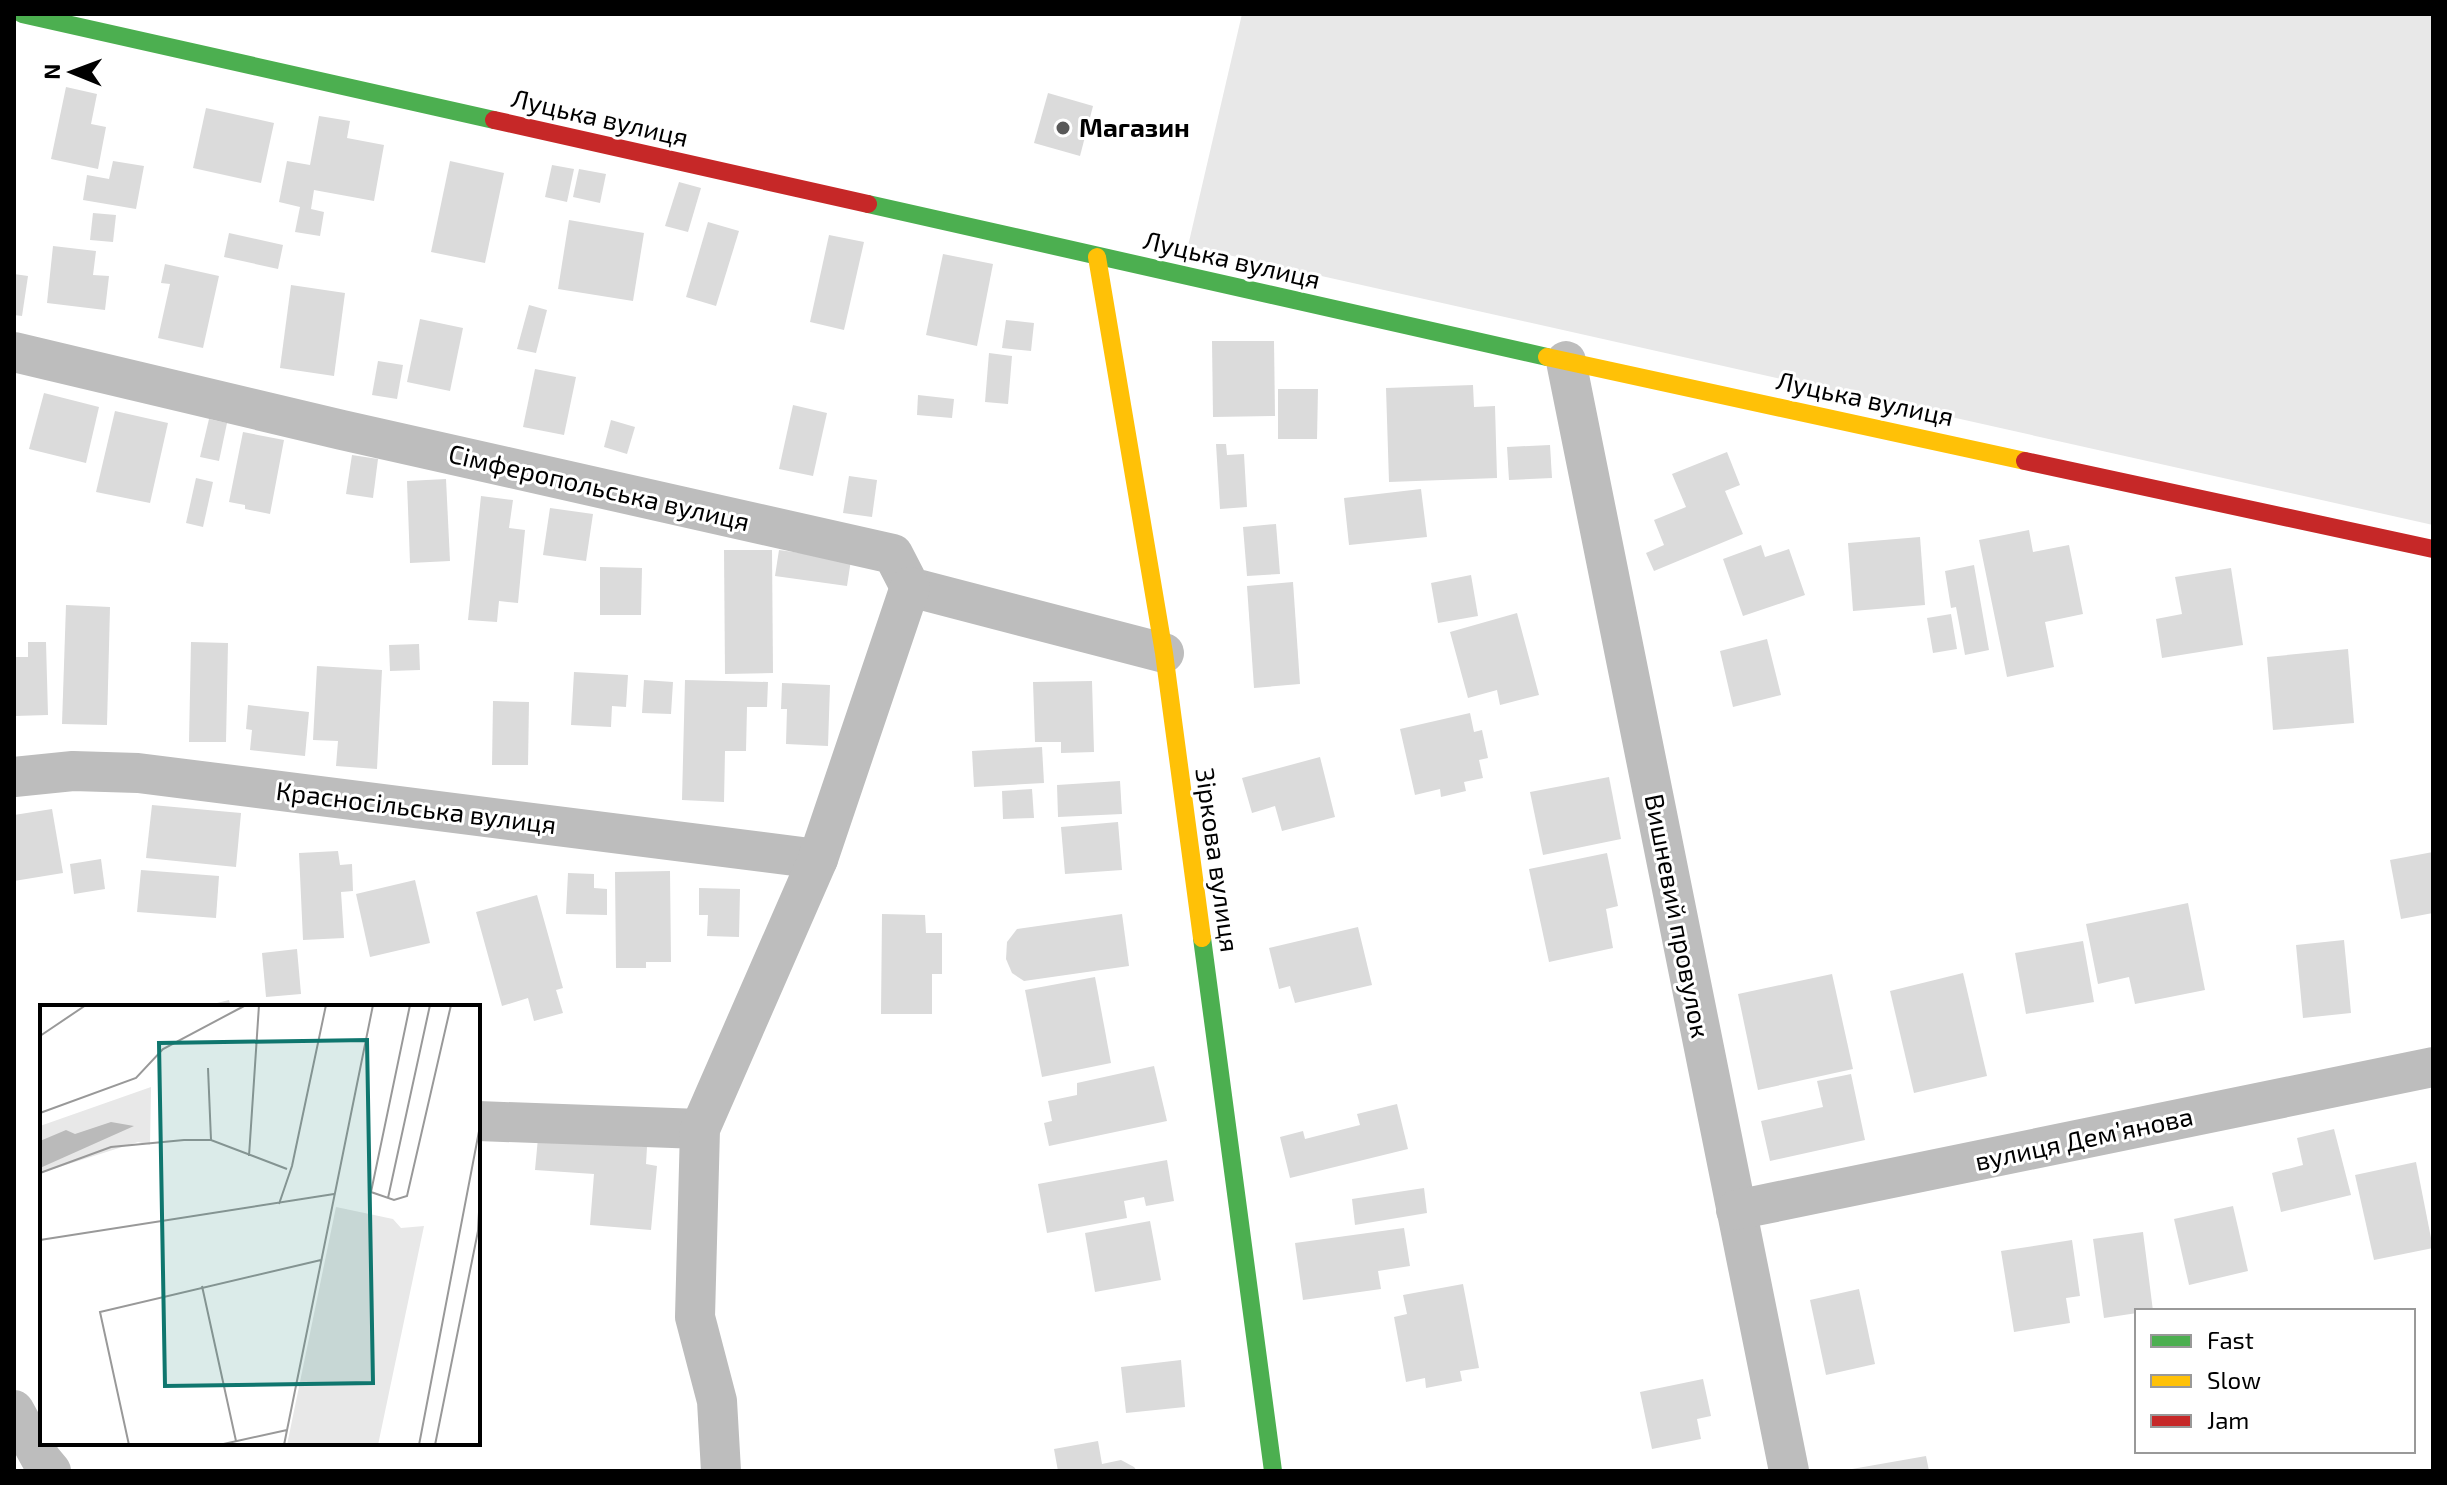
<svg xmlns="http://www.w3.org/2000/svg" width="2447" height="1485" viewBox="0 0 2447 1485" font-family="'Exo 2',sans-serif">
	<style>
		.green { fill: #e8e8e8 }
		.building { fill: #dbdbdb }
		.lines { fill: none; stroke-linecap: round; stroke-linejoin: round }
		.street { stroke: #bdbdbd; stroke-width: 40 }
		.fast { stroke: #4caf50; stroke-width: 18 }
		.slow { stroke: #ffc107; stroke-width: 18 }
		.jam { stroke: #c62828; stroke-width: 18 }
		.poi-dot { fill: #595959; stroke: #fff; stroke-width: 3 }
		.labels { text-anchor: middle; stroke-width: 6; stroke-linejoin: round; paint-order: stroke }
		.street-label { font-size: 26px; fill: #000; stroke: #fff }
		.poi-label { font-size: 26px; font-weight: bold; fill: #000; stroke: #fff; text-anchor: start }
		.inset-road { fill: none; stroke: #999; stroke-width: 2 }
		.view { fill: #0f766e; fill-opacity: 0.15; stroke: #0f766e; stroke-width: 4 }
		.inset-edge { fill: none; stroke: #000; stroke-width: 4 }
	</style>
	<rect width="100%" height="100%" fill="#fff"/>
	<path class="green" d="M1242,14H2433V525L1188,246Z"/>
	<g class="building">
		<path d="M66,87L97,94L91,124L106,127L98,169L51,159Z"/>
		<path d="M1048,93L1093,106L1080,156L1034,143Z"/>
		<path d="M206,108L274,123L261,183L193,168Z"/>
		<path d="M319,116L350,121L347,138L384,145L374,201L314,190L311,209L324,212L320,236L295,232L300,207L279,202L287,161L310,165Z"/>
		<path d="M113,161L144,166L136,209L83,200L87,175L109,179Z"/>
		<path d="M450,161L504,173L485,263L431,252Z"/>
		<path d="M552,165L574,169L567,202L545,197Z"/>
		<path d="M579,169L606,174L600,203L573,197Z"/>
		<path d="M679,182L701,188L688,232L665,226Z"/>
		<path d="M93,213L116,215L113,242L90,240Z"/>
		<path d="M569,220L644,233L633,301L558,289Z"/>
		<path d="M708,222L739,231L716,306L686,297Z"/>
		<path d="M229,233L283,245L278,269L224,257Z"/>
		<path d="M829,235L864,242L844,330L810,322Z"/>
		<path d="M53,246L96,251L93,275L109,276L105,310L47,303Z"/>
		<path d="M943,254L993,264L977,346L926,335Z"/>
		<path d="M165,264L219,276L203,348L158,338L170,284L161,283Z"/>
		<path d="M14,274L28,276L22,316L14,315Z"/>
		<path d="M291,285L345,293L334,376L280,368Z"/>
		<path d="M529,305L547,310L536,353L517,349Z"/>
		<path d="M420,319L463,328L450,391L407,382Z"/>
		<path d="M1006,320L1034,323L1031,351L1002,348Z"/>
		<path d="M1212,341H1274L1275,416L1213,417Z"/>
		<path d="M989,353L1012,356L1008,404L985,402Z"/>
		<path d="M378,361L403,365L397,399L372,395Z"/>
		<path d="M535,369L576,377L564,435L523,427Z"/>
		<path d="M1473,385L1474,407L1495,406L1497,478L1389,482L1386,388Z"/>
		<path d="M1278,389H1318L1317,439H1278Z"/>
		<path d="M44,393L99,407L86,463L29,449Z"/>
		<path d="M918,395L954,399L952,418L917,415Z"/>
		<path d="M793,405L827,413L813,476L779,469Z"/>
		<path d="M115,411L168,423L150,503L96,492Z"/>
		<path d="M209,419L227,423L219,461L200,457Z"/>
		<path d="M611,420L635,427L627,454L604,447Z"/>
		<path d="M243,432L284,440L270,514L245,509V505L229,502Z"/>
		<path d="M1216,444H1226L1227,455L1244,454L1247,507L1220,509Z"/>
		<path d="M1550,445L1552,478L1509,480L1507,447Z"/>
		<path d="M1727,452L1740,485L1725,491L1743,534L1654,571L1646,553L1664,545L1654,520L1686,507L1672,474Z"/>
		<path d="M352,455L378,459L373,498L346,494Z"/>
		<path d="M849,476L877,480L872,517L843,513Z"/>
		<path d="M196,478L213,482L203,527L186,523Z"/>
		<path d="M446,479L450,561L410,563L407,481Z"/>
		<path d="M1421,489L1427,537L1349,545L1344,498Z"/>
		<path d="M481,496L513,500L509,528L525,530L518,603L499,601L497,622L468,620Z"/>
		<path d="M550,508L593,514L586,561L543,555Z"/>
		<path d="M1276,524L1280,574L1247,576L1243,527Z"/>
		<path d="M2029,530L2033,552L2069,545L2083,614L2045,622L2054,667L2007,677L1979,540Z"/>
		<path d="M1920,537L1925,605L1853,611L1848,543Z"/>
		<path d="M1761,545L1765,557L1789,549L1805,595L1743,616L1723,559Z"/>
		<path d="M724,550H772L773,673L725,674Z"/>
		<path d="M779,550L851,560L847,586L775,576Z"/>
		<path d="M1974,565L1989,650L1965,655L1956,607L1951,608L1945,571Z"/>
		<path d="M600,567L642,568L641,615H600Z"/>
		<path d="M2231,568L2243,645L2162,658L2156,619L2182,614L2175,577Z"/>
		<path d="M1471,575L1478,616L1438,623L1431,583Z"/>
		<path d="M1293,582L1300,684L1254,688L1247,586Z"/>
		<path d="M66,605L110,607L107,725L62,724Z"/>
		<path d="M1517,613L1539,695L1500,705L1497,690L1468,698L1450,632Z"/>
		<path d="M1951,614L1957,649L1933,653L1927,618Z"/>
		<path d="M1767,639L1781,695L1733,707L1720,651Z"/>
		<path d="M28,642H46L48,715L14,716V657H28Z"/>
		<path d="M191,642L228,643L226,742H189Z"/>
		<path d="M419,644L420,670L390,671L389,645Z"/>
		<path d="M2348,649L2354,723L2273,730L2267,657Z"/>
		<path d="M317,666L382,670L377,769L336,766L338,741L313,740Z"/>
		<path d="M574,672L628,675L626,707L612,706L611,727L571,725Z"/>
		<path d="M644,680L673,682L671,714L642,713Z"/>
		<path d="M685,680L768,682L767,707H747L746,751H725L724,802L682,800Z"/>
		<path d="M1092,681L1094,752L1061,753V742H1035L1033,682Z"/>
		<path d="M782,683L830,685L828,746L786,744L787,709H781Z"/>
		<path d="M493,701L529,702L528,765H492Z"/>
		<path d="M248,705L309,712L305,756L250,750L252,730L246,729Z"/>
		<path d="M1470,713L1474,732L1482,730L1488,758L1479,760L1483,778L1464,782L1466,791L1441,797L1440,789L1415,795L1400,729Z"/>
		<path d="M1042,747L1044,783L974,787L972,751Z"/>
		<path d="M1320,757L1335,817L1282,831L1275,806L1252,813L1242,778Z"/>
		<path d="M1609,777L1621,839L1543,855L1530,792Z"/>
		<path d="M1120,781L1122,814L1058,817L1057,785Z"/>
		<path d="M1032,789L1034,818L1003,819L1002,791Z"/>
		<path d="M152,805L241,813L236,867L146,858Z"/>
		<path d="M52,809L63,873L14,881V815Z"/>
		<path d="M1118,822L1122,870L1065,874L1061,827Z"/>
		<path d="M338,851L340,865L352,864L353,891L341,892L344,938L303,940L299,853Z"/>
		<path d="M2433,852V913L2401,919L2390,860Z"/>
		<path d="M1607,853L1618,906L1606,909L1613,948L1549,962L1529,869Z"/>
		<path d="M101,859L105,889L74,894L70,864Z"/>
		<path d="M141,870L219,876L216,918L137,912Z"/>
		<path d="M670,871L671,962H646V968H616L615,872Z"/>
		<path d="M568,873L594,874V888L607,889V915L566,914Z"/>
		<path d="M415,880L430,943L370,957L356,894Z"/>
		<path d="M699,888L740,889L739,937L707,936L708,915H699Z"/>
		<path d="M537,895L563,988L556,990L563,1013L534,1021L528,998L502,1006L476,912Z"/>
		<path d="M2188,903L2205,990L2135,1004L2129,977L2098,984L2086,924Z"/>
		<path d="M882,914L925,915L926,933H942V974H932V1014H881Z"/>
		<path d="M1122,914L1129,966L1024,981L1012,973L1006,959L1007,942L1017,929Z"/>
		<path d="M1358,927L1372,985L1295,1003L1290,986L1279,989L1269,948Z"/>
		<path d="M2344,940L2351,1013L2303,1018L2296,945Z"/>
		<path d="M2083,941L2094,1002L2026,1014L2015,953Z"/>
		<path d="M297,949L301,994L266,997L262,953Z"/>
		<path d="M1963,973L1987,1076L1914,1093L1890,991Z"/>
		<path d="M1832,974L1853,1069L1758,1090L1738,994Z"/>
		<path d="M1095,977L1111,1063L1042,1077L1025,990Z"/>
		<path d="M229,1000L231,1007H205V1006Z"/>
		<path d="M1154,1066L1167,1121L1049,1146L1044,1123L1052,1121L1048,1101L1077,1095V1083Z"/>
		<path d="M1851,1074L1865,1140L1770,1161L1761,1121L1823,1107L1817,1081Z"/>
		<path d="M1397,1104L1408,1149L1290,1178L1280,1137L1303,1131L1305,1139L1360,1125L1357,1114Z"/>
		<path d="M2334,1129L2351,1195L2281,1212L2272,1173L2303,1165L2297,1138Z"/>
		<path d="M538,1138L647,1147L646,1164L657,1166L651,1230L590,1225L594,1174L535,1170Z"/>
		<path d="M1167,1160L1174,1201L1146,1206L1144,1197L1124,1201L1127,1218L1047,1233L1038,1184Z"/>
		<path d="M2416,1162L2433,1248L2374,1260L2355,1175Z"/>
		<path d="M1424,1188L1427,1213L1355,1225L1352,1199Z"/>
		<path d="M2233,1206L2248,1271L2189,1285L2174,1219Z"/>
		<path d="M1150,1221L1161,1280L1095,1292L1085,1233Z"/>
		<path d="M1404,1228L1410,1266L1378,1271L1381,1289L1303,1300L1295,1243Z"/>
		<path d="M2143,1232L2153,1311H2137V1313L2104,1318L2093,1239Z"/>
		<path d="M2072,1240L2080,1296L2066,1298L2070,1323L2014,1332L2001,1251Z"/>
		<path d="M1463,1284L1479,1368L1460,1371L1462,1381L1426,1388L1425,1378L1406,1382L1394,1317L1407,1314L1403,1295Z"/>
		<path d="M1859,1289L1875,1364L1826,1375L1810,1300Z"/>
		<path d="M1181,1360L1185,1407L1126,1413L1121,1367Z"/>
		<path d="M1703,1379L1711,1416L1697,1419L1701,1439L1652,1449L1640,1392Z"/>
		<path d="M1098,1441L1102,1464L1121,1460L1134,1467L1137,1471H1058L1054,1449Z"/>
		<path d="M1926,1456L1929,1471H1853L1852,1469Z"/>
	</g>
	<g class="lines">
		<g class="street">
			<path d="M14,352L342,430L893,554L910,587L1164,653"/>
			<path d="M1566,361L1789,1471"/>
			<path d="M14,777L73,771L138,773L818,859"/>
			<path d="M478,1121L700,1129"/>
			<path d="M1736,1210L2433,1067"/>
			<path d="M14,1410L41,1459L51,1471"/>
			<path d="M721,1471L717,1401L695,1317L700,1129L818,859L910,587"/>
		</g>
		<g class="fast">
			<path d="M22,14L494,120"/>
			<path d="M868,204L1547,357"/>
			<path d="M1202,938L1273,1471"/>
		</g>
		<g class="slow">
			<path d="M1097,257L1164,653L1202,938"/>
			<path d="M1547,357L2025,461"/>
		</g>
		<g class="jam">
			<path d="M494,120L868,204"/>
			<path d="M2025,461L2433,549"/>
		</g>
	</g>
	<circle class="poi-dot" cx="1063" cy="128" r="8"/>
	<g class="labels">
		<g class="street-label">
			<text transform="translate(600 118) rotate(13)" y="9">Луцька вулиця</text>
			<text transform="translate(1232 260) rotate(13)" y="9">Луцька вулиця</text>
			<text transform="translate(1865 399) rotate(12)" y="9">Луцька вулиця</text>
			<text transform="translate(599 488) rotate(13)" y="9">Сімферопольська вулиця</text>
			<text transform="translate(416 808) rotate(7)" y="9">Красносільська вулиця</text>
			<text transform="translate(1217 860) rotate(82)" y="9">Зіркова вулиця</text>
			<text transform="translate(1677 916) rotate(79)" y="9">Вишневий провулок</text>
			<text transform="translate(2084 1139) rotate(-12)" y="9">вулиця Демʼянова</text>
		</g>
		<g class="poi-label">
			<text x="1079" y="137">Магазин</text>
		</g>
	</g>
	<g transform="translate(40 1005)">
		<rect width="440" height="440" fill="#fff"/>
		<path d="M111,82L110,140L98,137L0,168V121ZM296,202L353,214L361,223L384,221L338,440H247Z" fill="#e8e8e8"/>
		<path d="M71,117L94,121L0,163V136L26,125L35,129Z" fill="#bababa"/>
		<path class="inset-road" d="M370,0L331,187L354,195L367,191L411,0M0,31L46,0M168,63L171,135M0,108L96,73L123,44L206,0M209,151L219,0M0,168L71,142L144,135H171L247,164M348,193L390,0M239,199L252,161L286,0M0,235L294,189M162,281L196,436M89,440L60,307L281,255M179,440L247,425M244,440L333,0M379,440L440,121M395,440L438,226L440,188"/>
		<path class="view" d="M327,35L333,378L125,381L119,38Z"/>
		<rect width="440" height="440" class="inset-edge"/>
	</g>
	<rect width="2447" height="1485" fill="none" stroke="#000000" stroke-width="32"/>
	<rect x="2135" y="1309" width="280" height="144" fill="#ffffff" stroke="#999999" stroke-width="2"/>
	<rect x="2151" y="1335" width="40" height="12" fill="#4caf50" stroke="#999999" stroke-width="2"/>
	<text x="2207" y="1349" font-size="24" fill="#000000">Fast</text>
	<rect x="2151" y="1375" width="40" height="12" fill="#ffc107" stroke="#999999" stroke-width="2"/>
	<text x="2207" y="1389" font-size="24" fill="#000000">Slow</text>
	<rect x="2151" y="1415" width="40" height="12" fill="#c62828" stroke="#999999" stroke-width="2"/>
	<text x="2207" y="1429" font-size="24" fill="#000000">Jam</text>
	<g transform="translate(72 72) rotate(271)" stroke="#ffffff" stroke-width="6" paint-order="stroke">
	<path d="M0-6L14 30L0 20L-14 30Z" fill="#000000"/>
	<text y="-12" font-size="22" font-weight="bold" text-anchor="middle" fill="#000000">N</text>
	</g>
</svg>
